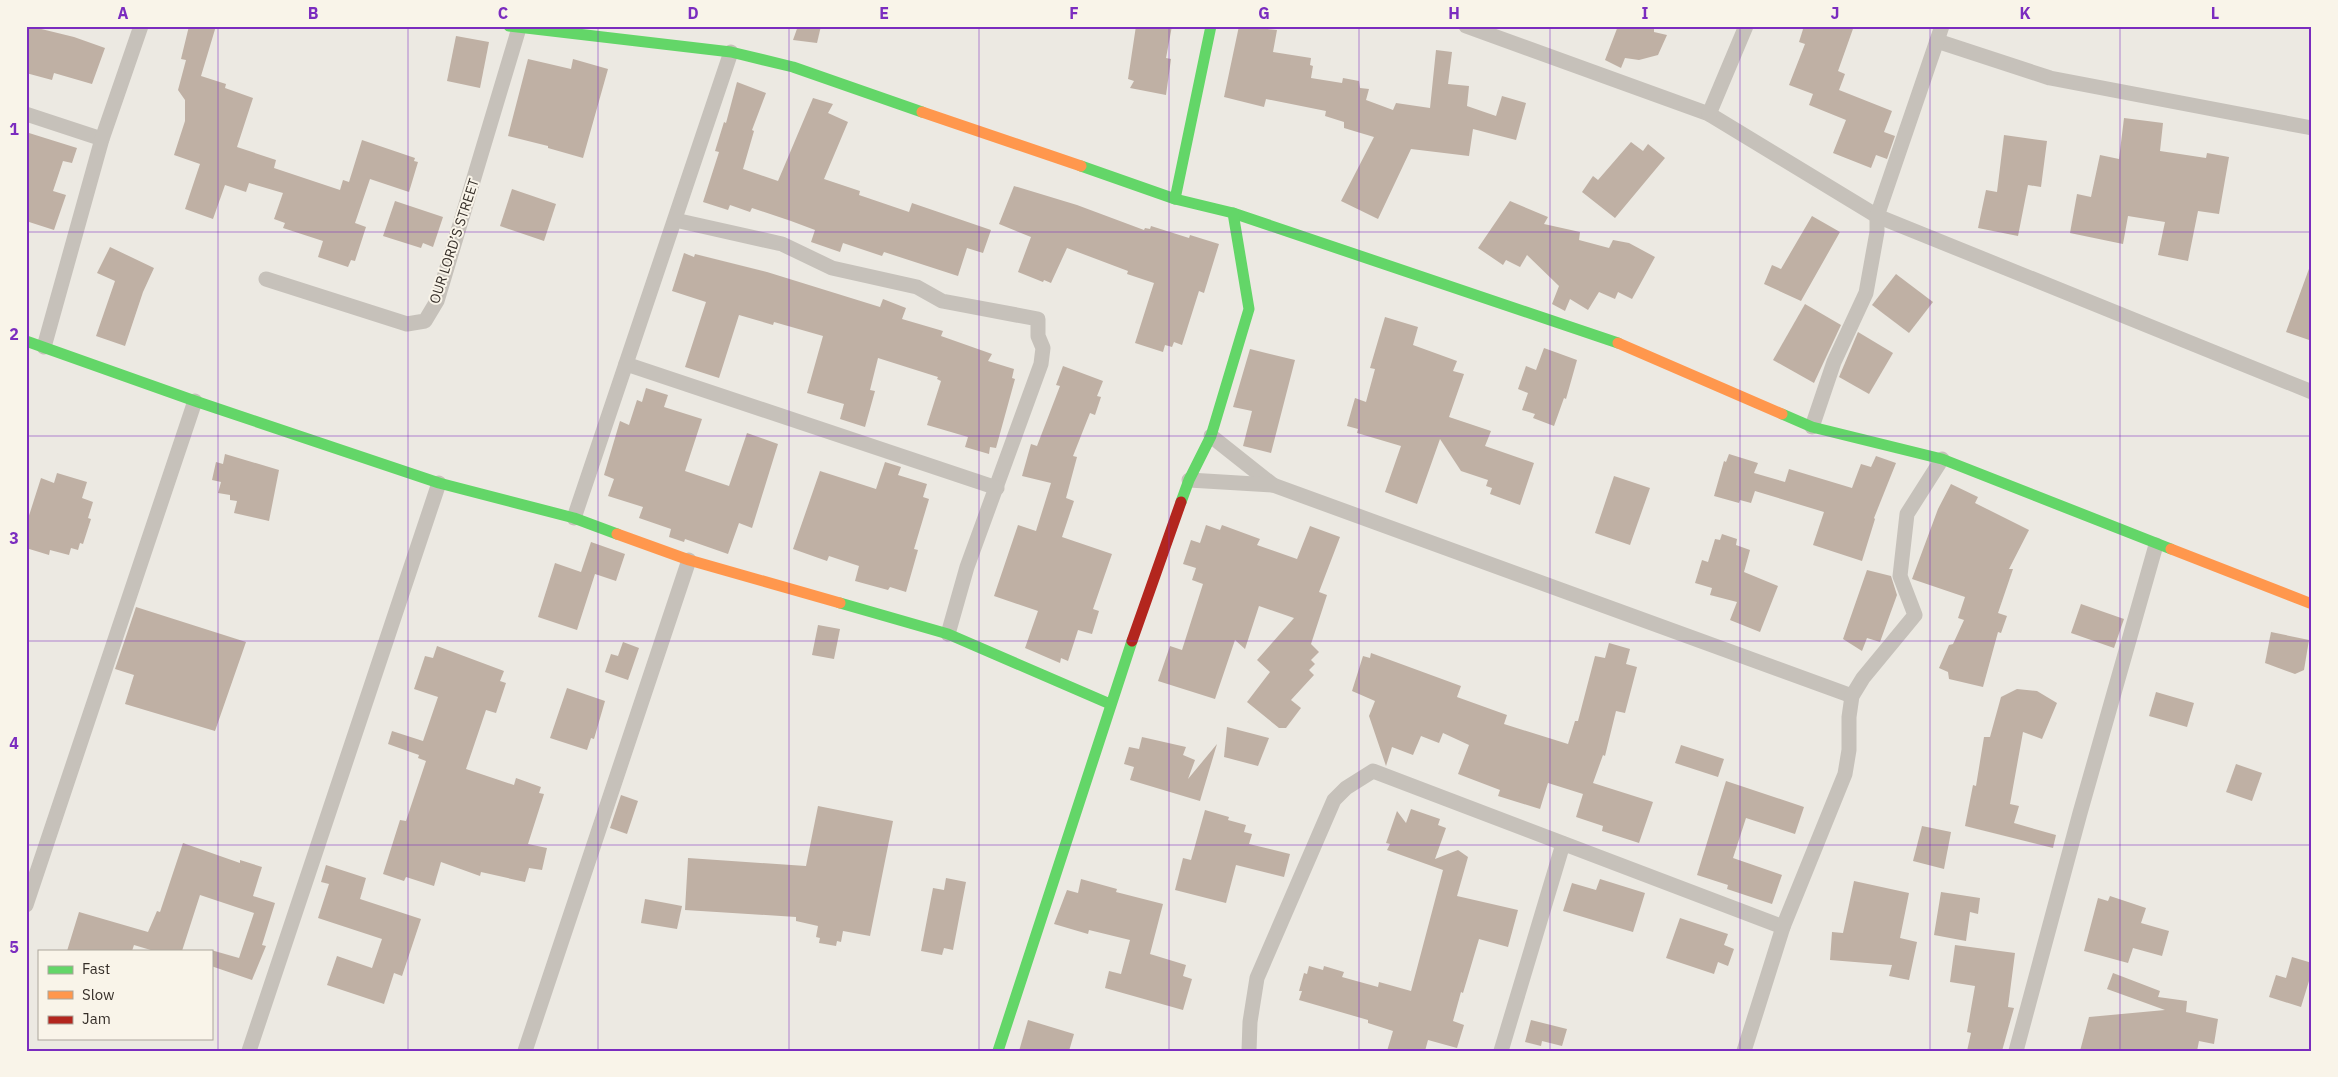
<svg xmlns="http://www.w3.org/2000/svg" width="2338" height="1077" viewBox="0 0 2338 1077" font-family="'IBM Plex Sans',sans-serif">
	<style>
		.building { fill: #bfb0a4 }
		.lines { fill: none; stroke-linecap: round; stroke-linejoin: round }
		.street { stroke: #c6c1ba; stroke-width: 15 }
		.fast { stroke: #63d668; stroke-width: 11 }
		.slow { stroke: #ff974d; stroke-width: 11 }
		.jam { stroke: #b3261e; stroke-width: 11 }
		.grid { fill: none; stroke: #7b2cbf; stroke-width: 1; stroke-opacity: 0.55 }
		.labels { text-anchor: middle; stroke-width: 4; stroke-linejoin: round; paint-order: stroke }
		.street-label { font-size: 14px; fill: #362f29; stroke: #f9f4e9 }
		.neatline { fill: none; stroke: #7b2cbf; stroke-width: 2 }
		.grid-label { font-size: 16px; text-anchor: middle; font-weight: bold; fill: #7b2cbf }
	</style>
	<rect width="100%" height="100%" fill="#ece9e2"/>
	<g class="building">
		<path d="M29,26L74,37L105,48L92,84L54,73L52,80L26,73V36Z"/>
		<path d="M189,26H216L201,76L226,84L225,88L253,98L237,147L276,160L274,168L340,190L343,180L349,182L362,140L415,158L414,161L418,162L409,192L370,179L355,223L366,227L355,261L351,260L348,267L318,257L323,241L283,228L285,223L274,219L283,193L249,183L246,192L225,185L213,219L185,209L200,164L174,155L185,121V100L178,90L186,60L181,59Z"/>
		<path d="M798,26H821L817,43L793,40Z"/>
		<path d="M1136,26H1172L1166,58L1171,59L1166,95L1130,88L1134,81L1128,79Z"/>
		<path d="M1239,26L1277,30L1273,52L1311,58L1310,65L1313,66L1311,78L1342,83L1343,78L1359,81L1360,88L1369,89L1366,100L1393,110L1396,103L1430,108L1436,50L1452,52L1448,84L1469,86L1467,106L1496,116L1502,96L1526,103L1516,140L1473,129L1469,156L1411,149L1378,219L1341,201L1374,137L1344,128V122L1325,116L1326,111L1266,99L1264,107L1224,97Z"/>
		<path d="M1618,26H1654V32L1667,35L1658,55L1639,60L1625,58L1621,68L1605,60Z"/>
		<path d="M1804,26H1854L1838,71L1845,74L1839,90L1892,111L1884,132L1895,136L1887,159L1876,155L1871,168L1833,153L1846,120L1809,105L1813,94L1789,85L1805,44L1799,42Z"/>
		<path d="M456,36L489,42L480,88L447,81Z"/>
		<path d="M528,59L571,69L573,59L608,69L583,158L548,148V146L508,136Z"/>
		<path d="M737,82L766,93L752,130L754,131L743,169L778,181L813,98L833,104L828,113L848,122L824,179L860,191L859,195L909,212L912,203L991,230L983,253L967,248L958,276L884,252L882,256L843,243L840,252L811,242L815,230L791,221L752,208L750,212L730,205L728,210L703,202L719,152L715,151L724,122L726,123Z"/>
		<path d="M2124,118L2163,123L2160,151L2206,158L2207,153L2229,157L2219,214L2198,211L2188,261L2158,255L2165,222L2128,216L2123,244L2070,233L2077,194L2091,197L2100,155L2119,159Z"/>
		<path d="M29,133L77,148L72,163L63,161L53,191L66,195L54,230L26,221V143Z"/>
		<path d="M2004,135L2047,141L2041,187L2028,185L2018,236L1978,228L1986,190L1997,192Z"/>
		<path d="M1631,142L1643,151L1648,144L1665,158L1615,218L1582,192L1593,176L1598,180Z"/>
		<path d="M1014,186L1077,205L1144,230L1145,228L1150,229L1151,226L1189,238L1190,235L1219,244L1204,293L1199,291L1182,345L1174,342L1172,347L1165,345L1163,352L1135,343L1154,283L1127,274L1128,271L1067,248L1051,283L1044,280L1043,282L1018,272L1031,237L999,224Z"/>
		<path d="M512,189L556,204L544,241L500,226Z"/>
		<path d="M395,201L443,217L433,247L423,243L421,248L383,236Z"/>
		<path d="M1510,201L1548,217L1544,224L1580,232L1579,240L1609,248L1613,240L1629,243L1655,257L1632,299L1618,292L1615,299L1599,292L1588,310L1570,299L1565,311L1552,304L1559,286L1527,255L1520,267L1506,260L1503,265L1478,248Z"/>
		<path d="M1812,216L1840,232L1801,301L1764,284L1772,265L1781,269Z"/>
		<path d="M110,247L154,268L143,292L125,346L96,336L115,281L97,273Z"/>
		<path d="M684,253L694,257L695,254L767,272L880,307L883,299L906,308L902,319L943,331L941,336L992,354L988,361L1014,369L1012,378L1015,379L996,448L990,447L989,454L965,447L968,437L927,425L941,381L937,379L938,377L878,358L870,390L875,391L865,427L840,419L844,404L807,393L823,336L774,322L773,325L739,315L719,378L685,367L706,302L672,291Z"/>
		<path d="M2310,266H2312V341L2286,332Z"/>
		<path d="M1896,274L1933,302L1909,333L1872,305Z"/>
		<path d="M1805,304L1841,325L1814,383L1773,360Z"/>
		<path d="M1385,317L1418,327L1413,345L1457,361L1453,371L1464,374L1449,417L1491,431L1485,446L1534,463L1520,505L1490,494L1492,488L1486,486L1488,480L1461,471L1440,439L1417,504L1385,492L1401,446L1357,433L1358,429L1347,426L1355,398L1366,402L1375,369L1370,368Z"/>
		<path d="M1858,332L1893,353L1869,394L1839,377Z"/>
		<path d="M1544,348L1577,360L1566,399L1564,398L1554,426L1533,418L1535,414L1522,410L1528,393L1518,389L1526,366L1536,370Z"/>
		<path d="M1250,349L1295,360L1271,453L1243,446L1252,411L1233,407Z"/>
		<path d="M1063,366L1103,381L1097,396L1101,397L1095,415L1090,413L1073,456L1077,457L1066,498L1074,501L1062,537L1112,554L1093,609L1099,611L1092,634L1078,630L1068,661L1061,658L1060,663L1025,648L1038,611L994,596L1018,525L1036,531L1051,483L1022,476L1031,444L1037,446L1060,386L1056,385Z"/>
		<path d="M646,388L668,395L664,407L702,419L685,471L729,486L747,433L778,444L752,528L739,523L728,554L685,539L684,542L669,537L671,529L639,518L643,507L608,496L614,479L604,475L620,421L629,425L637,400L642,402Z"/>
		<path d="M225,454L279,470L269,521L234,513L237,501L230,500V495L218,493L221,482L212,480L216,462L223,464Z"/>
		<path d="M1729,454L1758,463L1754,473L1785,482L1789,469L1852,488L1861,464L1871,467L1876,456L1896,463L1874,518L1875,519L1862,561L1813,545L1824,512L1755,491L1751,503L1740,500L1739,503L1714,496L1724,461L1726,462Z"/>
		<path d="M885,462L901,467L898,475L927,484L923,497L929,499L914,549L918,550L906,592L890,587L888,590L855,581L859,566L829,556L827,561L793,549L820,471L876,489Z"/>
		<path d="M57,473L87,482L82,498L93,502L88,518L91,519L83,544L80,543L78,550L71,548L69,555L50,550L49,555L26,548V525L41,478L54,483Z"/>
		<path d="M1614,476L1650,488L1630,545L1595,533Z"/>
		<path d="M1951,484L1978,497L1975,503L2029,530L2009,569H2013L1998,613L2007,616L2001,633L1998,632L1983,687L1949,679L1948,672L1939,668L1949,645L1953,644L1964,620L1958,618L1965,597L1912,579L1938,509Z"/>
		<path d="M1206,525L1220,530L1222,525L1260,539L1257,545L1297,559L1310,526L1340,537L1319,592L1327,595L1311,644L1319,652L1311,660L1315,664L1309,670L1314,675L1291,700L1301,708L1286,728H1279L1247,702L1270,672L1257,660L1294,618L1259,606L1245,649L1235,640L1215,699L1158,681L1170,646L1182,650L1203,584L1192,580L1196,568L1183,564L1191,540L1200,543Z"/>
		<path d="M1722,534L1737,539L1736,545L1750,550L1744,572L1778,586L1760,632L1730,620L1737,602L1710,595L1712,588L1695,583L1702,560L1708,562L1715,539L1720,540Z"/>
		<path d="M591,542L625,554L616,581L595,574L577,630L538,617L555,563L581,572Z"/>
		<path d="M1867,570L1891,576L1897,595L1880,642L1867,638L1862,651L1843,639Z"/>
		<path d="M2081,604L2124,619L2114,648L2071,633Z"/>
		<path d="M136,607L246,642L215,731L125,704L134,675L115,669Z"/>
		<path d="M818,625L840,629L834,659L812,655Z"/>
		<path d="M2271,632L2309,640L2304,670L2295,674L2265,663Z"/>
		<path d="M623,642L639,648L628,680L605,672L611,654L618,656Z"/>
		<path d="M1609,643L1630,649L1626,664L1637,667L1625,713L1616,711L1605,756L1603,755L1593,783L1653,802L1639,843L1602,831L1603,826L1576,817L1583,794L1548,783L1540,809L1498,796L1500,790L1458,774L1469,745L1443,733L1439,743L1421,736L1413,755L1392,747L1386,766L1369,716L1375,701L1352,691L1363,656L1370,658L1371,653L1461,686L1457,697L1507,715L1504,724L1568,744L1575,721H1578L1595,656L1605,658Z"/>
		<path d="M437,646L504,671L500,681L506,683L496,713L486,710L466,769L514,785L516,778L541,787L539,793L544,794L528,844L547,848L542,870L529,868L525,882L481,872L480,876L441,862L434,886L406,877L404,881L383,874L400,820L406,821L426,761L418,758L419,755L388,744L392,731L423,741L438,697L414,689L425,656L433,658Z"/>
		<path d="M567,688L605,701L594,739L591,738L587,750L550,738Z"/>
		<path d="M2017,689L2037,691L2057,703L2042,739L2023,732L2010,804L2019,806L2014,823L2056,835L2053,848L1965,826L1973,785L1976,786L1984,737H1990L2001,697Z"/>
		<path d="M2156,692L2194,703L2187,727L2149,716Z"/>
		<path d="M1227,727L1269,738L1258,766L1224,757Z"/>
		<path d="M1142,737L1186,747L1183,755L1195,760L1188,779L1217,744L1200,801L1130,780L1134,767L1124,764L1129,747L1139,749Z"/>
		<path d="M1681,745L1724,759L1718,777L1675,763Z"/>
		<path d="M2236,764L2262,773L2252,801L2226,792Z"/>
		<path d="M1726,781L1804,807L1795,834L1746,818L1733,858L1782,875L1772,904L1727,889L1728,885L1697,875Z"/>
		<path d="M621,795L638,801L627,834L610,828Z"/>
		<path d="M818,806L893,821L870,936L843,931L841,942L837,941L836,946L819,943L820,938L816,937L818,926L796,921V917L685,910L688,858L806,866Z"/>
		<path d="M1411,809L1440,819L1438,825L1446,828L1435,859L1458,850L1468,857L1457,896L1518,910L1508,947L1479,939L1463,993L1461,992L1453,1021L1464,1025L1457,1048L1428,1040L1425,1051H1387L1393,1031L1368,1023V1020L1299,1000L1302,991H1299L1304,973L1307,974L1309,966L1323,970L1324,966L1344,972L1342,977L1378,987L1379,982L1411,991L1443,870L1387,850L1390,844L1386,843L1397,811L1406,823Z"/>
		<path d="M1205,810L1229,817L1228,820L1246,825L1244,832L1252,834L1249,844L1290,854L1284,877L1236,865L1226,903L1175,890L1183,858L1191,860Z"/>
		<path d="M1922,826L1951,832L1944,869L1913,861Z"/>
		<path d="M183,843L240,863V860L262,867L253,896L275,903L262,945L266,946L252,980L211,966V950L239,958L254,913L200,895L182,951H154L134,945L132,951H67L79,912L148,932L157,911L160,912Z"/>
		<path d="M326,865L366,878L360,899L421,919L402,976L394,973L384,1004L327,985L337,956L372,968L382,939L318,918L329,884L321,882Z"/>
		<path d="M946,878L966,882L953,950L944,948L942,955L921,951L933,888L944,890Z"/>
		<path d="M1081,879L1117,889L1116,892L1163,904L1150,954L1186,965L1183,976L1192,979L1183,1010L1105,988L1109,971L1121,974L1130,940L1089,930L1088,934L1054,924L1067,890L1078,893Z"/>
		<path d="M1600,879L1645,893L1633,932L1563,911L1572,883L1596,890Z"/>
		<path d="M1854,881L1909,893L1900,938L1917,942L1909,980L1889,976L1892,965L1830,960L1832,932L1843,933Z"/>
		<path d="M1941,892L1980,898L1978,914L1970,912L1966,941L1934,935Z"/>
		<path d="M2110,896L2146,908L2141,923L2169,931L2162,956L2133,948L2128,963L2084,951L2098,898L2108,901Z"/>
		<path d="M645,899L682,906L677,929L641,923Z"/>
		<path d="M1680,918L1728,934L1724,945L1734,949L1728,966L1718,962L1714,974L1666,958Z"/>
		<path d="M1955,945L2015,953L2008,1007L2014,1008L2002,1051H1967L1971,1033L1967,1032L1975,986L1950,982Z"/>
		<path d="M2292,957L2312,963V982L2309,981L2301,1007L2269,997L2276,975L2286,978Z"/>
		<path d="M2113,973L2160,991L2158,997L2187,1001L2186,1012L2218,1019L2214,1044L2199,1041L2197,1051H2080L2089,1017L2165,1010L2107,989Z"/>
		<path d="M1028,1020L1074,1034L1069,1051H1019Z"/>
		<path d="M1531,1020L1567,1029L1562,1046L1542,1041L1541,1046L1525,1042Z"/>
	</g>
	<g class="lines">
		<g class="street">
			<path d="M1466,26L1709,114L1877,216L2312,392"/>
			<path d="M1937,41L2050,78L2312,128"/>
			<path d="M26,114L102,139"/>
			<path d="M1709,114L1746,26"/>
			<path d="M675,220L782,244L832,268L917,287L942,301L1038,319V336L1043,348L1041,364L967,567L948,634"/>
			<path d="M266,279L407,324L425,321L437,301L519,28"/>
			<path d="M44,347L102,139L141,26"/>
			<path d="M626,364L997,488"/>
			<path d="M1812,427L1834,362L1866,293L1877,232V216L1942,26"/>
			<path d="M1211,436L1273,485"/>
			<path d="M1189,480L1273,485L1852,696"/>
			<path d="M574,518L731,52"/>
			<path d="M26,905L195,401"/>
			<path d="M249,1051L439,483"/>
			<path d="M525,1051L689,560"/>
			<path d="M1249,1051L1250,1022L1257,978L1334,800L1346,788L1373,771L1783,927"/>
			<path d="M1501,1051L1563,844"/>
			<path d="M1744,1051L1783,927L1845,774L1849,750V717L1852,696L1863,678L1915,615L1900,576L1907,514L1942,459"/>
			<path d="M2016,1051L2080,813L2156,545"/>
		</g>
		<g class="fast">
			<path d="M509,26L731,52L793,67L922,112"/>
			<path d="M1081,166L1175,199"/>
			<path d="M1233,213L1618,343"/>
			<path d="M26,341L195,401L439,483L574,518L617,534"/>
			<path d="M1782,414L1812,427L1942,459L2171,549"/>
			<path d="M1181,502L1189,480L1211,436L1249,309L1233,213L1175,199L1211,26"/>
			<path d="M840,603L948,634L1110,704"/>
			<path d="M998,1051L1132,641"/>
		</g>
		<g class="slow">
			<path d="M922,112L1081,166"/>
			<path d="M1618,343L1782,414"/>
			<path d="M617,534L689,560L840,603"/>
			<path d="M2171,549L2312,604"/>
		</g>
		<path class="jam" d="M1132,641L1181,502"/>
	</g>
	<path class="grid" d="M218,26V1051M408,26V1051M598,26V1051M789,26V1051M979,26V1051M1169,26V1051M1359,26V1051M1550,26V1051M1740,26V1051M1930,26V1051M2120,26V1051M26,232H2312M26,436H2312M26,641H2312M26,845H2312"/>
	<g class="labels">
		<g class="street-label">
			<text transform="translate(454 241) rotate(-72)" y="5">OUR LORD’S STREET</text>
		</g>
	</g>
	<rect width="2338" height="1077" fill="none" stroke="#f9f4e9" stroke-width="55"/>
	<rect x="38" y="950" width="175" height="90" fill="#f9f4e9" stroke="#aba59c"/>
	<rect x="48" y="966" width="25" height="8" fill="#63d668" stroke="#aba59c"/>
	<text x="82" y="974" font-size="15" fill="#362f29">Fast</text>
	<rect x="48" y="991" width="25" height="8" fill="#ff974d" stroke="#aba59c"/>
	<text x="82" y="1000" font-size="15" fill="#362f29">Slow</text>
	<rect x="48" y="1016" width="25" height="8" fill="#b3261e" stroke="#aba59c"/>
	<text x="82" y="1024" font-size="15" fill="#362f29">Jam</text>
	<rect x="28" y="28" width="2282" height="1022" class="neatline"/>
	<g class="grid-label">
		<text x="123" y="19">A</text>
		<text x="313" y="19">B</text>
		<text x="503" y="19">C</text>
		<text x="693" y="19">D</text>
		<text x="884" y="19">E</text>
		<text x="1074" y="19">F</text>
		<text x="1264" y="19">G</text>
		<text x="1454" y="19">H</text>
		<text x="1645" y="19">I</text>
		<text x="1835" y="19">J</text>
		<text x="2025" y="19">K</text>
		<text x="2215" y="19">L</text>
		<text x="14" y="135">1</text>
		<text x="14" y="340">2</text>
		<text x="14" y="544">3</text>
		<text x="14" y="749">4</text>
		<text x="14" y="953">5</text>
	</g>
</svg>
